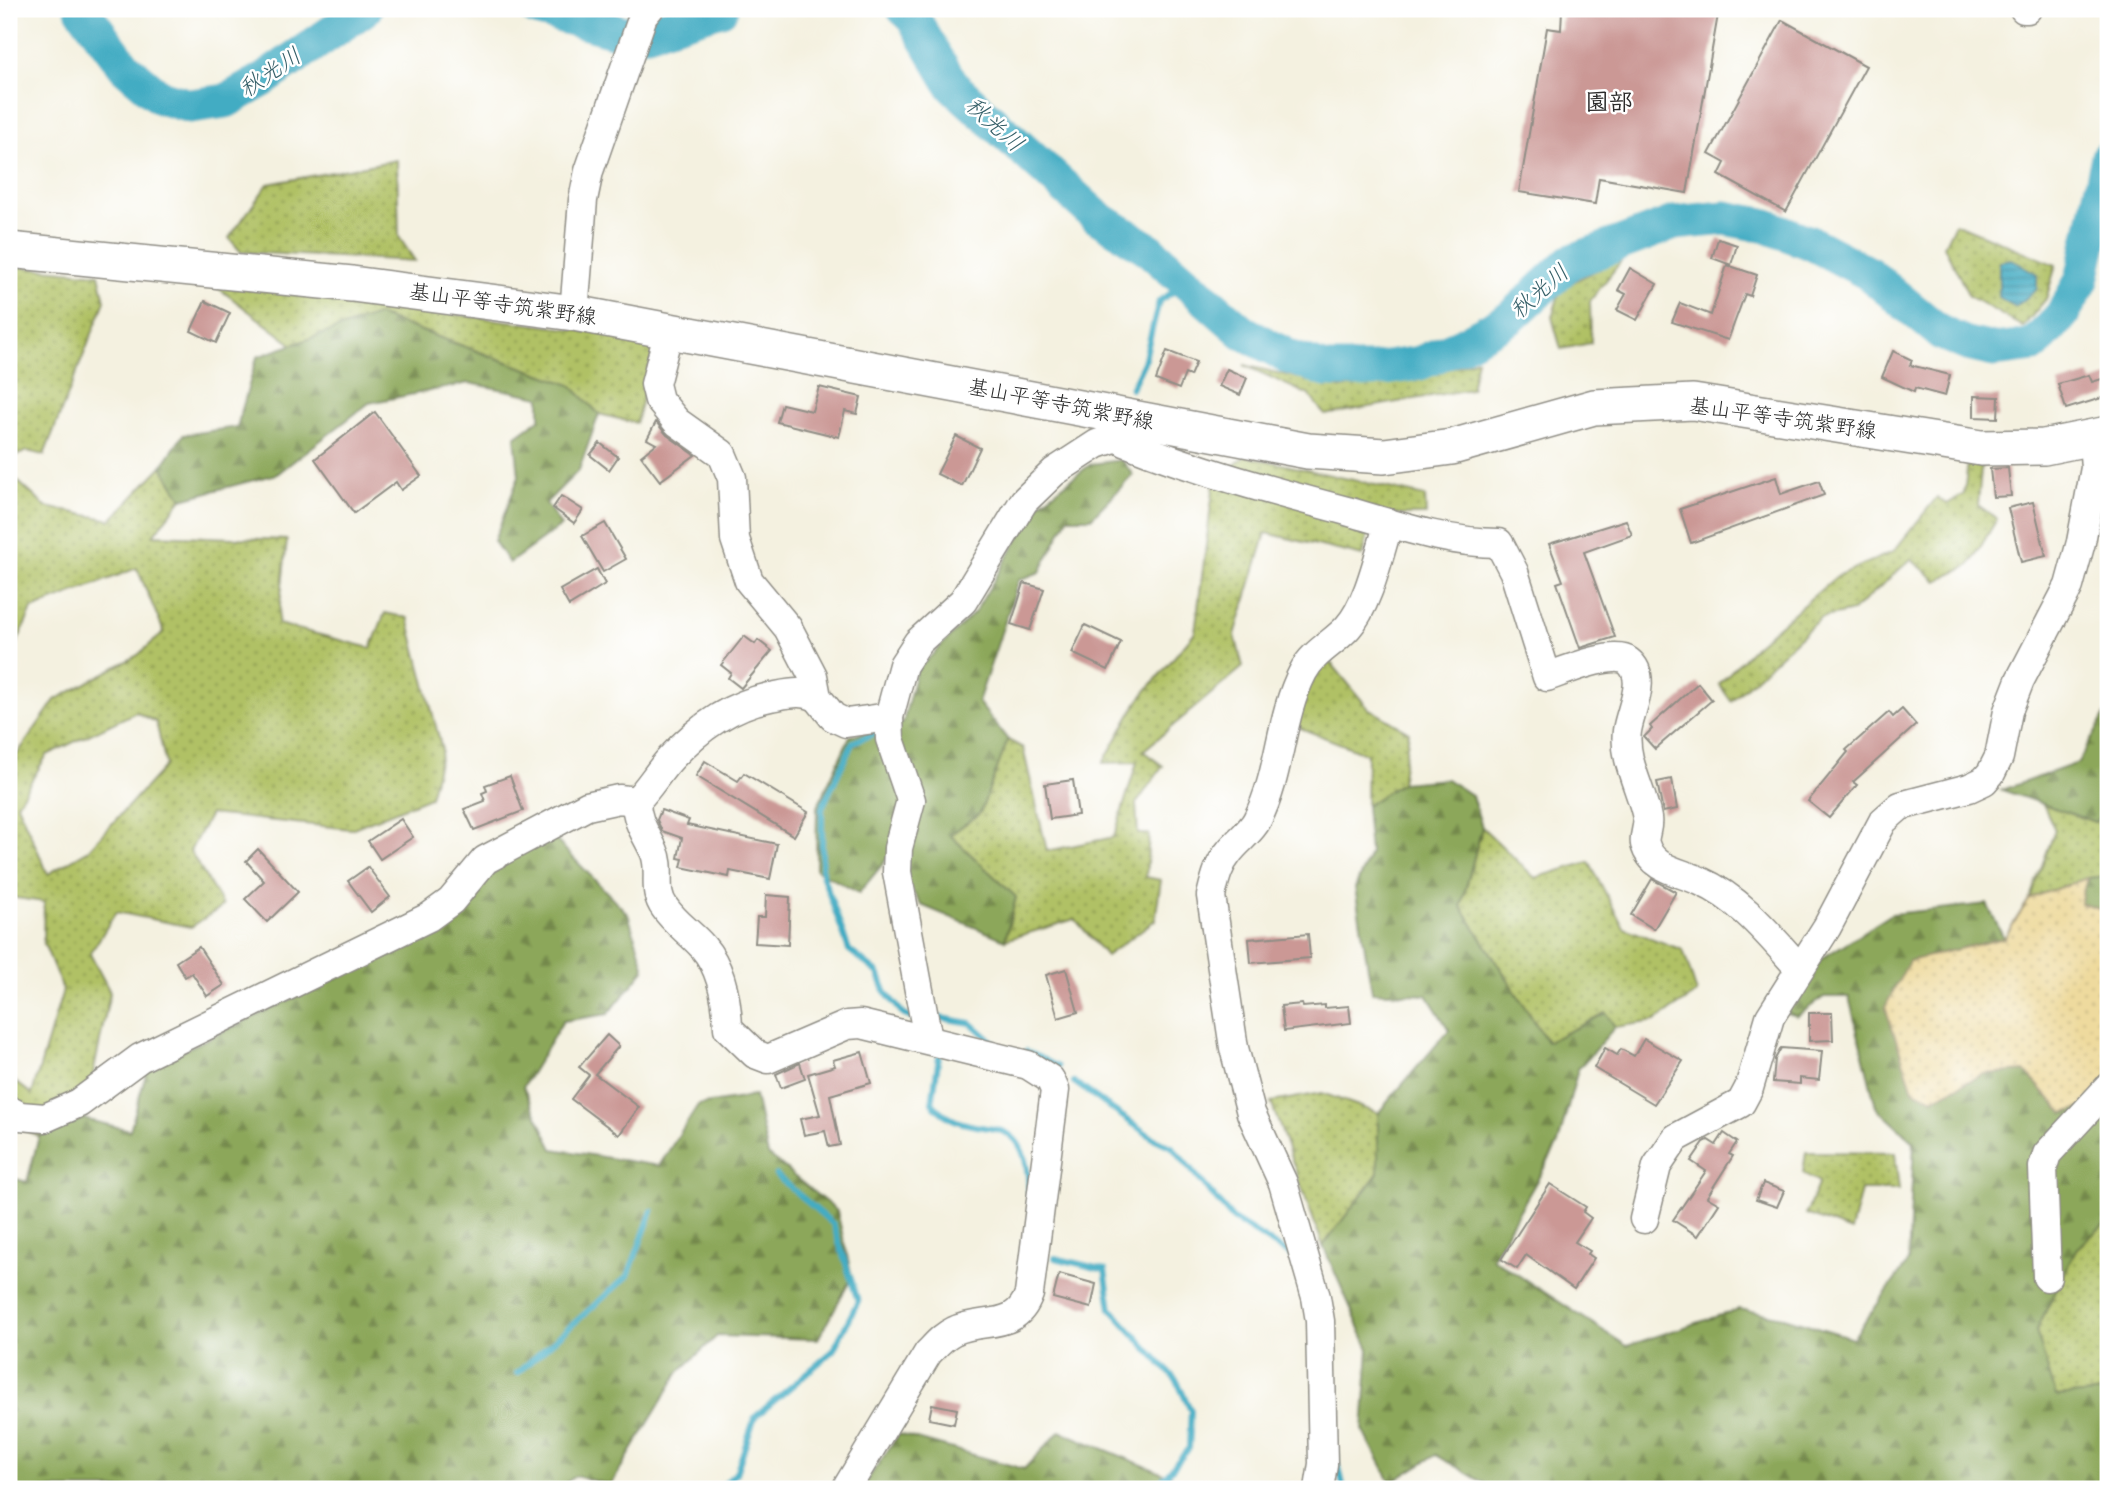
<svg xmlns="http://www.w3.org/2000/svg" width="2117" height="1498" viewBox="0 0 2117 1498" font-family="'Patrick Hand','Klee One',sans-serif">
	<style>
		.grass { fill: url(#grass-dots); stroke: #6e7648; stroke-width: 2; fill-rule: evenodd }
		.forest { fill: url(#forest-firs); stroke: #5c6942; stroke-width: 2 }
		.sand { fill: url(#sand-dots); stroke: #8c8264; stroke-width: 2 }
		.water { fill: url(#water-rules); stroke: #376c77; stroke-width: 2 }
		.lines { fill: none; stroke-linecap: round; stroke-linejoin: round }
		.stream { stroke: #43acc3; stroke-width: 6 }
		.river { stroke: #43acc3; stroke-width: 35 }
		.building { fill: #cb9895 }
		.minor-casing { stroke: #908e86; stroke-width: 31 }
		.major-casing { stroke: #908e86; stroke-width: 38 }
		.minor { stroke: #fff; stroke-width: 28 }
		.major { stroke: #fff; stroke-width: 35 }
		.labels { text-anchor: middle; stroke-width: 5; stroke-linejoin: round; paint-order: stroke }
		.street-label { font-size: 21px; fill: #2b2b2b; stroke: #fff }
		.water-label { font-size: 23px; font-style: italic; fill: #355f68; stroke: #fff }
		.quarter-label { font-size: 24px; font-weight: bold; fill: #2b2b2b; stroke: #fff }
	</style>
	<defs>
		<pattern id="grass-dots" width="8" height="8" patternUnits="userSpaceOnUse" patternTransform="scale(1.75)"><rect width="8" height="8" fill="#b0c165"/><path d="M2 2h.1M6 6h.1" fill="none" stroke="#8f9d53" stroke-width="1.8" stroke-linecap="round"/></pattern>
		<pattern id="forest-firs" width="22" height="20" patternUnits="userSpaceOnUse" patternTransform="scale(1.75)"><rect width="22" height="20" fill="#8ca75a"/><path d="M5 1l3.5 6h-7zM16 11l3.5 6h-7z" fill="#73884b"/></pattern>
		<pattern id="sand-dots" width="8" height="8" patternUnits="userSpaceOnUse" patternTransform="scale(1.75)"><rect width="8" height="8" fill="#eeda9e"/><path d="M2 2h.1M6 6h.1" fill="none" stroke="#cb8" stroke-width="1.8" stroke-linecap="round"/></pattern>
		<pattern id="water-rules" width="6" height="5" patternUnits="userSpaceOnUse" patternTransform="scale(1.75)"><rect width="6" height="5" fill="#43acc3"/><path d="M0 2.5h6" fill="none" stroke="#388c9f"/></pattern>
	</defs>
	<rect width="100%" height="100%" fill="#fff"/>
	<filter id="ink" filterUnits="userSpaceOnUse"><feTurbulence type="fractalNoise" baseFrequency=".0143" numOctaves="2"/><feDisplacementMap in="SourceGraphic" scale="14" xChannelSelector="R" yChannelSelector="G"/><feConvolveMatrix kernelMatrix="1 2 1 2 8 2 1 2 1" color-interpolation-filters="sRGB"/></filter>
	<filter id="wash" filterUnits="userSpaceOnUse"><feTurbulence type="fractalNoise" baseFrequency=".00686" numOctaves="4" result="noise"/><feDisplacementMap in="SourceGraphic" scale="28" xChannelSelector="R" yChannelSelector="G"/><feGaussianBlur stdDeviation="1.57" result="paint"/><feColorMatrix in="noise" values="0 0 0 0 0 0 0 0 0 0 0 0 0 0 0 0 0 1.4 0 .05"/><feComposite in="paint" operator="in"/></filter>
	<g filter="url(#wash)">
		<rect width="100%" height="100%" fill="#f4f1e0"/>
		<g class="grass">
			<path d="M397,160L399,237L415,261L241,252L229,238L268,184Z"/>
			<path d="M1955,223L2056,265L2046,299L2023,327L1969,296L1944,246Z"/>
			<path d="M1626,255L1590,301L1591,343L1561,349L1552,317L1561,288Z"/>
			<path d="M9,266L99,274L105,301L44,455L27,451L9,459Z"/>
			<path d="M213,284L657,340L636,423L599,414L571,385L378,315L293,345Z"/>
			<path d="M1477,359L1471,389L1325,415L1309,395L1244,365L1341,388L1420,378Z"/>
			<path d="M1245,456L1425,496L1426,515H1372L1363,556L1266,533L1235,635L1243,667L1143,751L1163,766L1136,804L1138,834H1149L1146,877L1161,880L1155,920L1106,956L1075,919L1005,940L1016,897L950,835L980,813L1008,740L1023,748L1047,851L1114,837L1137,762L1103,763L1138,701L1195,632L1214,482Z"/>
			<path d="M1982,458L1978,505L1997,519L1969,566L1937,581L1911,559L1853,611L1820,618L1731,701L1719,684L1755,646L1837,576L1893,552L1937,497L1947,504L1964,494L1968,462Z"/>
			<path d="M162,466L182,499L153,535L287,540L278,624L371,648L385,613L408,618L442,750L430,797L351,829L210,814L190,851L223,906L191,927L116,912L90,954L110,992L84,1119L39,1136L9,1123V1077L32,1094L63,990L43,941L44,902L9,897V766L55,700L138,655L164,632L137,568L32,609L14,649H9V473L46,507L111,520ZM136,712L156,722L166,765L87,851L48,874L17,804L47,755Z"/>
			<path d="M1328,659L1368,708L1409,732L1401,783L1366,806L1367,754L1295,726L1304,683Z"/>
			<path d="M2043,804L2095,822L2108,808V876L2087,878L2030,898L2055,830Z"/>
			<path d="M1482,827L1535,878L1589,862L1624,928L1683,950L1697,993L1655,1021L1615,1027L1605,1013L1548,1043L1461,906Z"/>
			<path d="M1322,1093L1378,1113V1173L1323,1246L1271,1102Z"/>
			<path d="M1806,1152L1895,1153L1899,1190H1861L1851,1231L1806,1214L1819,1182L1803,1173Z"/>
			<path d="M2108,1221V1392L2056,1396L2036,1331L2076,1249Z"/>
		</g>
		<g class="forest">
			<path d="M377,315L571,385L599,414L579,470L546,503L561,526L509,563L494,541L519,476L515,437L540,419V397L469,383L369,403L277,474L182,499L162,466L183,435L237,427L257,357Z"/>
			<path d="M1122,460L1133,475L1091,518H1068L1040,572L1019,580L978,702L1008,740L980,813L950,835L1016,897L1005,940L921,905L890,855L859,893L816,870L817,808L850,736L903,723L916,671L975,612L1039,504L1091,464Z"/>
			<path d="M2108,709V808L2095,822L2002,790L2078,763Z"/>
			<path d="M1447,779L1472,796L1482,827L1461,906L1547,1042L1606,1013L1615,1027L1578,1069L1558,1144L1492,1258L1627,1346L1739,1309L1784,1317L1853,1338L1908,1262L1914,1142L1876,1107L1849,997H1824L1797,1016L1784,1012L1821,959L1892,914L1987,904L2004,938L1909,961L1933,1099L1983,1074L2025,1071L2063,1113L2108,1101V1221L2076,1249L2036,1331L2056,1396L2108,1392V1489H1494L1436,1455L1391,1483L1363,1430L1369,1349L1323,1246L1378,1173V1113L1449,1030L1427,995L1372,992L1355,888L1370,854L1366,806L1401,783Z"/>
			<path d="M550,834L628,914L645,969L608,1014L563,1021L523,1087L553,1149L659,1166L698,1105L755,1096L768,1155L837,1211L852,1277L818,1339L717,1336L679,1372L611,1485L575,1476L558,1489H9V1177L27,1182L39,1136L84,1119L130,1130L148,1067L444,927L498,866Z"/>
			<path d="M2108,876V912L2080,904L2087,878Z"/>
			<path d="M1060,1431L1172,1477L1187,1489H861L899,1434L1024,1469Z"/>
		</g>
		<path class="sand" d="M2087,878L2080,903L2108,912V1101L2063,1113L2025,1071L1983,1074L1933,1099L1913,1090L1885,1007L1909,961L2004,938L2030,898Z"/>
		<path class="water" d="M2011,259L2037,274V289L2015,307L1999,297V261Z"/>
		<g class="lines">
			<g class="stream">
				<path d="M1131,389L1144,362L1159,301L1187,283"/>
				<path d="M876,733L853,742L822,808V874L849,950L878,973L886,993L904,1015L914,1019"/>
				<path d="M935,1017L971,1023L995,1044"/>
				<path d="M1026,1051L1058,1067"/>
				<path d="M939,1056L932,1103C973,1151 1027,1095 1029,1193"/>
				<path d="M1074,1082L1153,1138L1172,1147L1233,1219L1292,1256"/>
				<path d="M1055,1258L1105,1270L1111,1309L1177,1381L1191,1411L1189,1448L1160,1483L1159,1489"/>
				<path d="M517,1373L628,1276L652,1211"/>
				<path d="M1335,1450L1344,1489"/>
				<path d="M719,1489L736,1473L755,1417L833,1351L858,1301L833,1224L776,1175"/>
			</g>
			<g class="river">
				<path d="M82,9L125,67L160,97L190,106L226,101L263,80L365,9"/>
				<path d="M536,9L624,33L647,32L721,9"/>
				<path d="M904,9L912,16L953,86L1097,217L1147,248L1243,332L1289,357L1326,370H1373L1420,363L1461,345L1510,318L1570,262L1674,223L1725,218L1767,226L1815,245L1868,273L1941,333L1967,344L1994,350L2034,345L2062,315L2082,280L2108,157"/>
			</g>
		</g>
		<g id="blocks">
			<g class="building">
				<path d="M1562,9H1719L1687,193L1599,178L1595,204L1519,192L1547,28L1561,30Z"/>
				<path d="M1782,20L1866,66L1786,212L1719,175L1725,163L1709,154Z"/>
				<path d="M1718,239L1737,245L1731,265L1712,258Z"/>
				<path d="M1727,265L1757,275L1750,296L1745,294L1728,340L1672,322L1680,303L1711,315Z"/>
				<path d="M1630,268L1657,284L1637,320L1617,310L1626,294L1618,290Z"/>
				<path d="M205,301L230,313L216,343L191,331Z"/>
				<path d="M1167,351L1196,362L1190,376L1185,374L1179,389L1156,380Z"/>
				<path d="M1893,351L1912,360L1910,365L1950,375L1945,396L1915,388L1914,392L1882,377Z"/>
				<path d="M1227,369L1247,378L1240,395L1219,386Z"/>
				<path d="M2089,375L2092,382L2108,377V396L2066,409L2058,384Z"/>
				<path d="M819,387L861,397L857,414L845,411L839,437L777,422L782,404L812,411Z"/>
				<path d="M1974,396L1999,397L1998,418L1974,417Z"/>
				<path d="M375,412L421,476L401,490L396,482L354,513L315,459Z"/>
				<path d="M656,422L667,435L695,455L660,481L641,456L656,444L647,439Z"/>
				<path d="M956,436L980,448L962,486L937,474Z"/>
				<path d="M600,443L618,457L609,470L590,455Z"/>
				<path d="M2008,468L2011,496L1993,497L1990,469Z"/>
				<path d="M1776,477L1781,494L1819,481L1824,495L1691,543L1680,509Z"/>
				<path d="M561,496L583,510L574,523L553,508Z"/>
				<path d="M2033,502L2046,556L2021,562L2008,508Z"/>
				<path d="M1626,520L1632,535L1584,552L1615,637L1580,648L1557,583L1563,581L1549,544Z"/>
				<path d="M605,523L626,559L603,572L582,536Z"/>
				<path d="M597,569L605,584L569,606L560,590Z"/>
				<path d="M1024,583L1044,589L1030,630L1011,624Z"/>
				<path d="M1085,625L1121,642L1108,670L1072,653Z"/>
				<path d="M744,636L755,644L758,640L772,651L741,688L728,678L731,673L721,665Z"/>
				<path d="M1698,683L1712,700L1655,749L1644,737L1652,729L1650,726Z"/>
				<path d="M1902,709L1916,725L1853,782L1857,785L1829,818L1808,801L1848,752L1846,750L1889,712L1893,717Z"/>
				<path d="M705,761L738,781L744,773L808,812L794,836L696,776Z"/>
				<path d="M510,776L523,811L474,830L464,809L485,801L482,793L487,791L485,785Z"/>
				<path d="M1672,779L1677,809L1663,812L1657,782Z"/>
				<path d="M1073,780L1078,815L1050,819L1045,784Z"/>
				<path d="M661,810L689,820L687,825L777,844L770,879L730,871L729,877L681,867L683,859L678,858L682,838L662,831L657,820Z"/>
				<path d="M401,819L413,837L380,859L368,841Z"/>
				<path d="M258,849L298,892L267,922L245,899L264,881L246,861Z"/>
				<path d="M368,867L390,897L371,912L348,881Z"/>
				<path d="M1652,879L1676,892L1654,929L1631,915Z"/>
				<path d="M766,895L790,897L788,945L755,943L757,917H765Z"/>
				<path d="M1308,934L1310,958L1251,963L1249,939Z"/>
				<path d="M199,947L224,985L207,996L192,973L185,977L176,962Z"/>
				<path d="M1066,969L1078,1012L1058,1018L1046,975Z"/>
				<path d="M1302,1004L1303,1007L1325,1005V1008L1349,1006L1351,1023L1284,1031L1281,1006Z"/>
				<path d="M1809,1013H1832L1833,1040L1809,1041Z"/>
				<path d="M607,1035L619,1046L595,1074L639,1107L619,1135L571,1099L589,1075L579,1067Z"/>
				<path d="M1644,1039L1683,1061L1654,1104L1594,1068L1605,1048L1617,1055L1621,1049L1634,1056Z"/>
				<path d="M1781,1048L1822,1051L1819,1080L1800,1078V1084L1773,1082L1775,1059Z"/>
				<path d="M862,1052L871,1083L830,1095L840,1145L829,1147L825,1131L804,1135L800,1119L820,1115L808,1074L835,1066L833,1060Z"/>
				<path d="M800,1063L805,1079L781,1088L776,1074Z"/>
				<path d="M1724,1133L1737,1142L1729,1154L1733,1156L1707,1197L1719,1204L1698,1236L1673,1220L1706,1171L1691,1161L1704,1142L1708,1140L1716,1145Z"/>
				<path d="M1763,1183L1784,1191L1777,1207L1756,1200Z"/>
				<path d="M1550,1184L1586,1207L1583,1212L1591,1218L1575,1242L1590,1251L1588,1254L1594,1258L1574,1289L1526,1255L1517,1269L1501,1259Z"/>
				<path d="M1059,1274L1096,1284L1091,1308L1053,1298Z"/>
				<path d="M932,1404L957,1409L954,1424L929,1419Z"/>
			</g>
		</g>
	</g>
	<g filter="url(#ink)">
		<use href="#blocks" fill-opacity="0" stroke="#908e86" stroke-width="2"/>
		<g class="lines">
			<defs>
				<g id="minor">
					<path d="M2024,9H2027"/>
					<path d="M574,313L583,200L589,171L643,16L649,9"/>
					<path d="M669,330L655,384L659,400L677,422L722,454L732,478L735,539L749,581L788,628L813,676L817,697L833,717L846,723L889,717L903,665L918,642L963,601L1024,501L1054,472L1097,444L1120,436"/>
					<path d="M1123,416L1120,436L1125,442C1197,471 1272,491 1347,511C1395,525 1448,543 1499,543L1514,572L1547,677C1564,671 1614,650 1628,661C1649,677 1630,710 1627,731C1623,760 1642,790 1647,818C1649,827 1643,836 1645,844C1652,870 1681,872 1700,881C1741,899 1770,936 1799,968"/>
					<path d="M889,717L890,739L911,800L898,848L897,872L928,1039"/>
					<path d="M636,801C636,821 646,834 654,851C663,870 651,890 665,908C675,923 691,933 703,947C722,969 727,1000 728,1028L755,1054L768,1059L847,1025L861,1024L1028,1065L1050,1079L1055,1090L1029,1294C1016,1332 983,1317 954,1331C943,1336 936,1345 928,1353L846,1489"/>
					<path d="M9,1110L20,1116L45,1118L79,1103L140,1058L429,917L451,901L485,860L587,806L619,799L636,801C649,788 658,772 670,759C698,728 730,705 770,697C788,694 801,690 817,697"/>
					<path d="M1644,1219L1657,1166L1676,1138L1741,1103L1749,1088L1770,1017L1827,927L1883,821L1900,806L1969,788L1984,781L1991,773L1999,757L2008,711L2020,680L2069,586L2081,542L2095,468L2093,440"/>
					<path d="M2047,1277L2043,1167L2047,1154L2108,1088"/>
					<path d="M1319,1489L1323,1464L1320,1321L1316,1297L1283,1183L1251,1113L1234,1048L1211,896C1215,880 1218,865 1229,852C1237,841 1251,832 1257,820C1281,774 1279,718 1303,672C1313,652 1334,643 1348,627C1369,604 1379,553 1389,523"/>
				</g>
				<path id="major" d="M9,250L352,284L574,313L1308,451L1384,456L1452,447L1594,407L1693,402L1981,448L2044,447L2108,434"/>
			</defs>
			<use href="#minor" class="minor-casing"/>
			<use href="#major" class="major-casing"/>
			<use href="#minor" class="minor"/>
			<use href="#major" class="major"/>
		</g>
	</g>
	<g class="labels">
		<g class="street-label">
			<text transform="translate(503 304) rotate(8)" y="7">基山平等寺筑紫野線</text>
			<text transform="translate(1061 404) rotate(11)" y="7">基山平等寺筑紫野線</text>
			<text transform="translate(1783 418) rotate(8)" y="7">基山平等寺筑紫野線</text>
		</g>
		<g class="water-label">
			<text transform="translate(270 72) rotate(-34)" y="8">秋光川</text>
			<text transform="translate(995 124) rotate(42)" y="8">秋光川</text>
			<text transform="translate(1539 291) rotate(-41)" y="8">秋光川</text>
		</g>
		<g class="quarter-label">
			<text x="1609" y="110">園部</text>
		</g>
	</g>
	<rect width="2117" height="1498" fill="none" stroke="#fff" stroke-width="35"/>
</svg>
